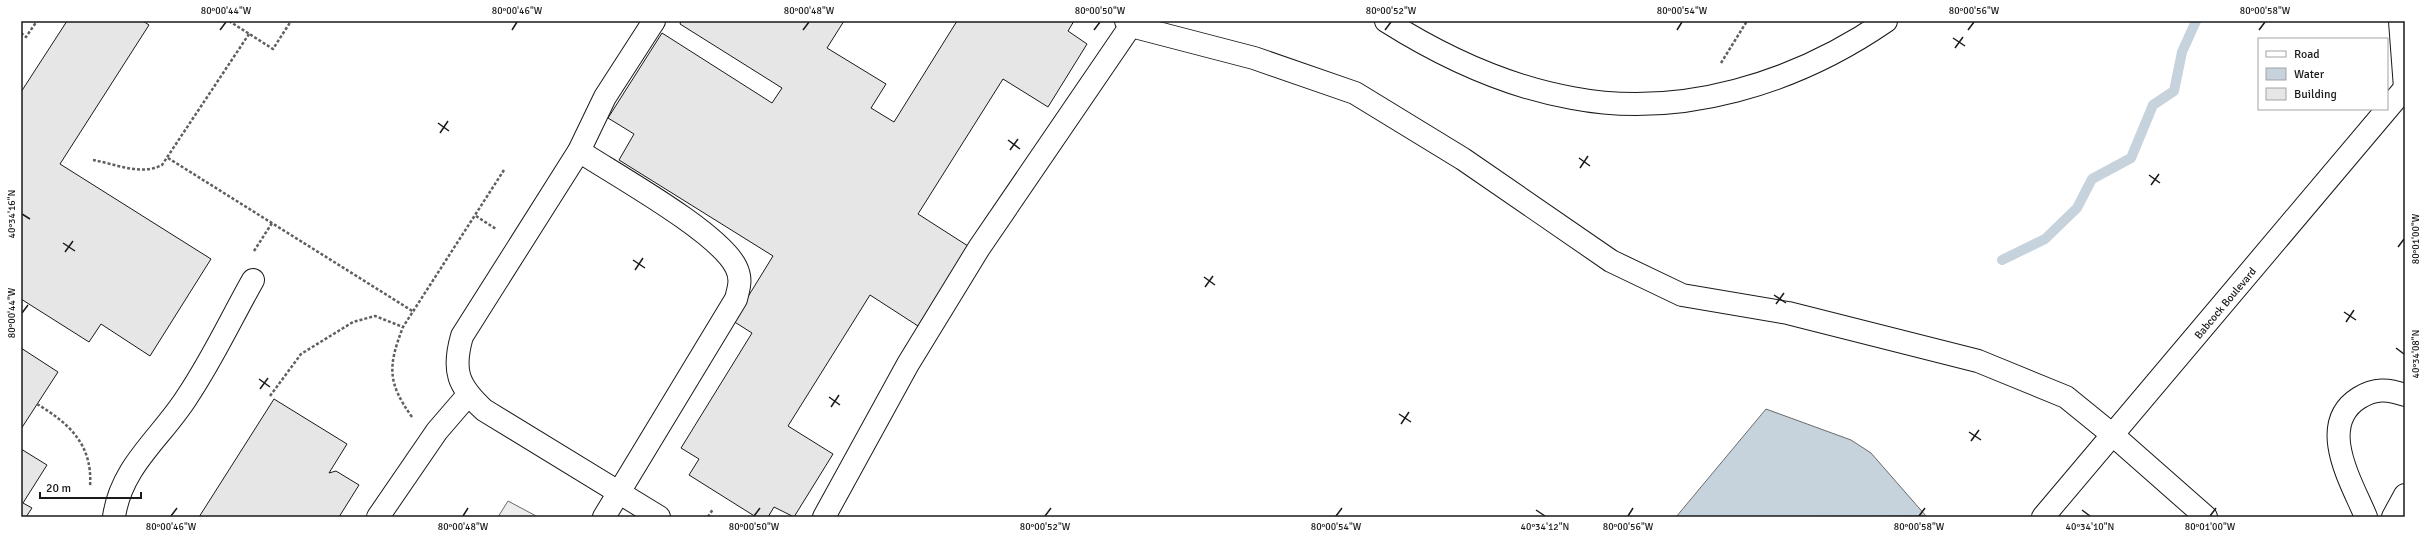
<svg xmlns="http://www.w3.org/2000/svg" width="2426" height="538" viewBox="0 0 2426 538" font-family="Signika,sans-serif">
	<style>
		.parking { fill: #ededed; stroke: #6a6a6a }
		.water { fill: #c6d2dc; stroke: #6a6a6a }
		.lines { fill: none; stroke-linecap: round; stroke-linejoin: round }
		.stream { stroke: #c6d2dc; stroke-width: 10 }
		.building { fill: #e6e6e6; stroke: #1a1a1a }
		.minor-casing { stroke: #1a1a1a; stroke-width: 24 }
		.major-casing { stroke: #1a1a1a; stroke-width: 24 }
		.path { stroke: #5f5f5f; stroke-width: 2.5; stroke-dasharray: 3 2; stroke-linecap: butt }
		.minor { stroke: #fff; stroke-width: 22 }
		.major { stroke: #fff; stroke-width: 22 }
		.ticks { fill: none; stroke: #1a1a1a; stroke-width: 1.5 }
		.labels { text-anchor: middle; stroke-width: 3; stroke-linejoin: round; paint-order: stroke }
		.street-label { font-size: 11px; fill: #1a1a1a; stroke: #fff }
		.neatline { fill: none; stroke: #1a1a1a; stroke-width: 1.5 }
		.ticks-label { font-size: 10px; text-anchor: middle; fill: #1a1a1a }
	</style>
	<rect width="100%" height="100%" fill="#fff"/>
	<path class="parking" d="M508,501L538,517H498Z"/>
	<path class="water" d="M1766,409L1851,440L1871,453L1926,516L1676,517Z"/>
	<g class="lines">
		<path class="stream" d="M2002,260L2045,239L2077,208L2092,179L2131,158L2153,105L2174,91L2182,52L2196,21"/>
	</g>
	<g class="building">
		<path d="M67,21H143L149,25L60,164L211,259L150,356L101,324L89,342L21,299V92Z"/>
		<path d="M681,21H844L827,48L886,84L871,108L894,122L957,21H1074L1068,31L1087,44L1048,107L1003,79L918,214L968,246L918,326L870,295L788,426L833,454L794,517L774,507L768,517H756L689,475L699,459L681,448L752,333L733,321L773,256L619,160L634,134L608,118L662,33L772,103L782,88L680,24Z"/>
		<path d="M21,348L58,372L21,429Z"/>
		<path d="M274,399L347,444L329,473L336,471L359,485L339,517H199Z"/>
		<path d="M21,449L47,465L23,503L32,508L26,517H21Z"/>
	</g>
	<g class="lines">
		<defs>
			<g id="minor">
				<path d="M654,21L605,97L579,151L462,336C452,371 458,386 484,410L659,517"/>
				<path d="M1126,21L1131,26L1254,58L1355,93L1463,159L1611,261L1682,295L1788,313L1978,361L2066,397L2114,436L2206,517"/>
				<path d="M1386,21C1443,57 1505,86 1572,98C1681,119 1796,83 1886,21"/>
				<path d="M579,151C614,174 719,232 736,267C742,279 739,287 736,299L604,517"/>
				<path d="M114,517C121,466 161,438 187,397C212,360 231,319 253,280"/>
				<path d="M378,517L437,431L468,395"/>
				<path d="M824,517L908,364L979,248L1134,21"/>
				<path d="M2366,517C2352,483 2316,425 2359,398C2375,388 2388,389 2405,395"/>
				<path d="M2393,517L2405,495"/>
			</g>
			<g id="major">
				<path d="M2400,21L2405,88"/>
				<path d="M2043,517L2405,88"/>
			</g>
		</defs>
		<use href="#minor" class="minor-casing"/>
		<use href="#major" class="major-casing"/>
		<g class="path">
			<path d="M229,21L273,49L291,21"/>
			<path d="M21,33L26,37L37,21"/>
			<path d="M1721,63L1747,21"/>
			<path d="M168,158L414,312"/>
			<path d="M93,160C115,164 142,176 162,165L249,34"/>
			<path d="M476,216L496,229"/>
			<path d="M254,251L272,223"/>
			<path d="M270,396L301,354L353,322L375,316L403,327"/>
			<path d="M37,404C70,424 93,445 90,487"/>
			<path d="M412,417C387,382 388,366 403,327L504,170"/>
			<path d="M708,517L713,509"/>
		</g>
		<use href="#minor" class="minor"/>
		<use href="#major" class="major"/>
	</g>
	<path class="ticks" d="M220,30L226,22M512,30L517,22M803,30L809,22M1094,30L1100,22M1385,30L1391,22M1677,30L1682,22M1968,30L1974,22M2259,30L2265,22M1953,38L1965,46M1955,48L1963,37M438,123L449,131M440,133L448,121M1008,140L1020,149M1010,150L1018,139M1579,158L1590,166M1580,168L1588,156M2149,175L2160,183M2151,185L2159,174M22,214L30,219M63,243L75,251M2398,247L2404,239M65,252L73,241M633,260L645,268M635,270L643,258M1204,277L1215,285M1205,287L1213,276M1774,295L1786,303M1776,304L1784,293M2344,312L2356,320M22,313L28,305M2346,322L2354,310M2396,348L2404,354M259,379L270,387M260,389L268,378M829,397L840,405M831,407L839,395M1399,414L1411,422M1401,424L1409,412M1969,432L1981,440M1971,441L1979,430M1536,510L1545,516M2082,510L2090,516M171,516L177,508M463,516L468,508M754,516L760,508M1045,516L1051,508M1336,516L1342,508M1628,516L1633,508M1919,516L1925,508M2210,516L2216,508"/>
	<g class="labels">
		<g class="street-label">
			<text transform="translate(2225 303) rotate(-50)" y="4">Babcock Boulevard</text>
		</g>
	</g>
	<rect width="2426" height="538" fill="none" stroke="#ffffff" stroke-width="44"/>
	<rect x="2258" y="38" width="130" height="72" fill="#ffffff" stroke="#a3a3a3"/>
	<rect x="2266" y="51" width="20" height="6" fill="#ffffff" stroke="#a3a3a3"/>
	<text x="2294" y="58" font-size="12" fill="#1a1a1a">Road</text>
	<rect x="2266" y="68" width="20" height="12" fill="#c6d2dc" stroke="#a3a3a3"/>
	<text x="2294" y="78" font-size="12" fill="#1a1a1a">Water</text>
	<rect x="2266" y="88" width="20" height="12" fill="#e6e6e6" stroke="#a3a3a3"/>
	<text x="2294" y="98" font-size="12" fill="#1a1a1a">Building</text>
	<path d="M40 492v6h101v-6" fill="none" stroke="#1a1a1a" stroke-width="2"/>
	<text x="46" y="492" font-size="12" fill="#1a1a1a" stroke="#ffffff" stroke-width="3" paint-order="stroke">20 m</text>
	<rect x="22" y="22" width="2382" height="494" class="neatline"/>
	<g class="ticks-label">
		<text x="226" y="14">80°00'44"W</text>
		<text x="517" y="14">80°00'46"W</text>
		<text x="809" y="14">80°00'48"W</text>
		<text x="1100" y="14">80°00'50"W</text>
		<text x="1391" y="14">80°00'52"W</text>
		<text x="1682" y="14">80°00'54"W</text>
		<text x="1974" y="14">80°00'56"W</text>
		<text x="2265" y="14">80°00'58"W</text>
		<text transform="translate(11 214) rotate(-90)" y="4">40°34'16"N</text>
		<text transform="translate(2415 239) rotate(-90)" y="4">80°01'00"W</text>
		<text transform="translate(11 313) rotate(-90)" y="4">80°00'44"W</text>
		<text transform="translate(2415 354) rotate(-90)" y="4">40°34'08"N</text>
		<text x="171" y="530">80°00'46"W</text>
		<text x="463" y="530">80°00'48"W</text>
		<text x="754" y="530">80°00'50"W</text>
		<text x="1045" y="530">80°00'52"W</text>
		<text x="1336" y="530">80°00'54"W</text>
		<text x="1545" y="530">40°34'12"N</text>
		<text x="1628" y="530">80°00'56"W</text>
		<text x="1919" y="530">80°00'58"W</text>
		<text x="2090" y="530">40°34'10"N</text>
		<text x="2210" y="530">80°01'00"W</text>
	</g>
</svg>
